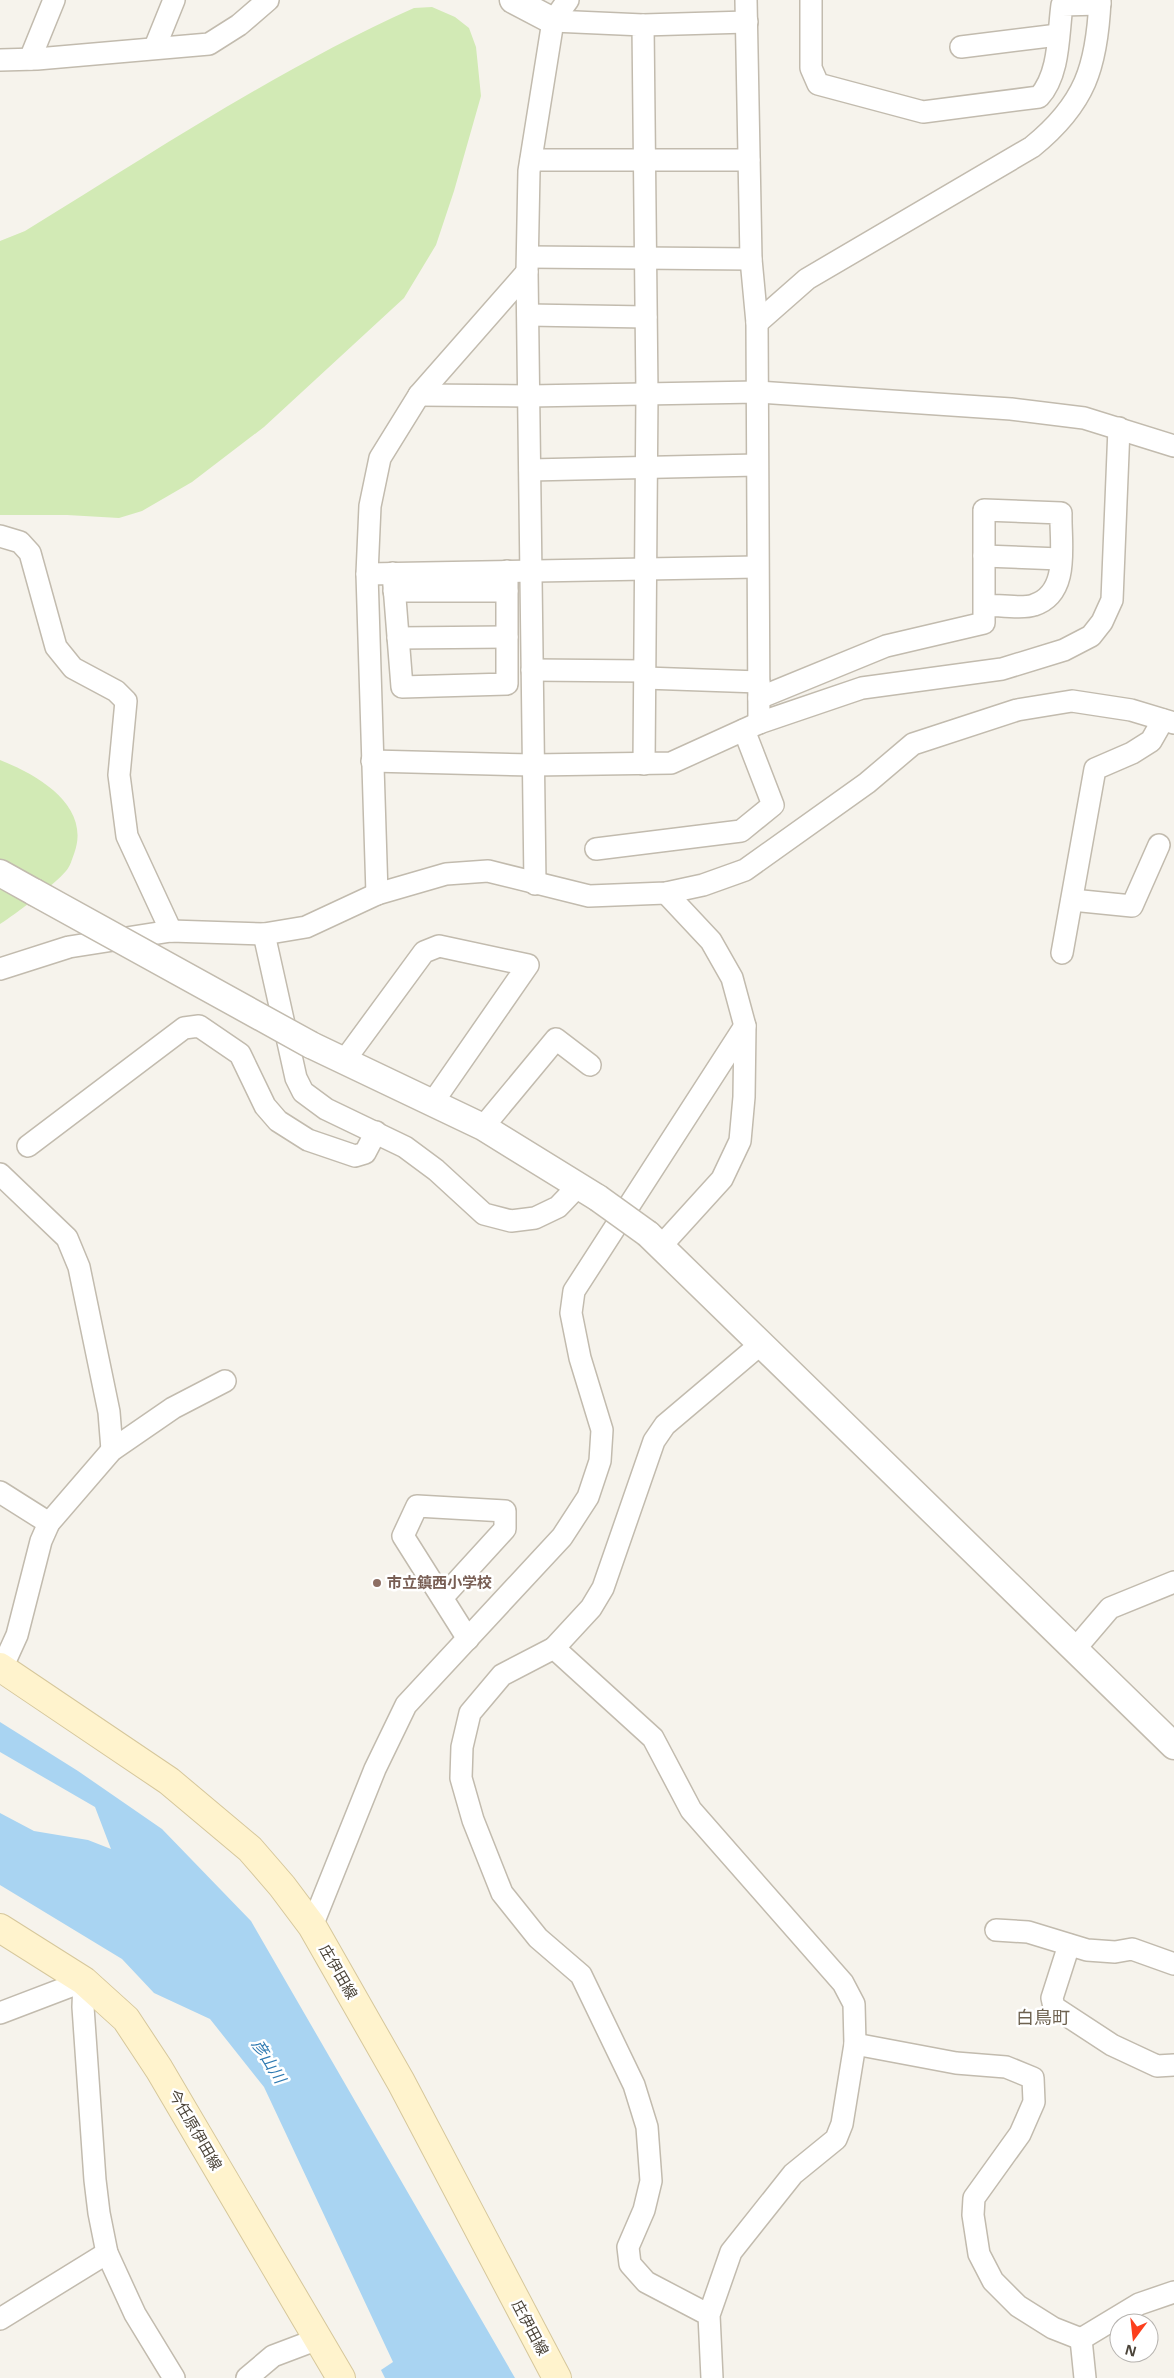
<svg xmlns="http://www.w3.org/2000/svg" width="1174" height="2378" viewBox="0 0 1174 2378" font-family="'Open Sans','Noto Sans JP',sans-serif">
	<style>
		.green { fill: #d2eab5 }
		.water { fill: #a9d4f2 }
		.lines { fill: none; stroke-linecap: round; stroke-linejoin: round }
		.minor-casing { stroke: #c2bbae; stroke-width: 24 }
		.tertiary-casing { stroke: #c2bbae; stroke-width: 29 }
		.secondary-casing { stroke: #d6c79b; stroke-width: 30 }
		.minor { stroke: #fff; stroke-width: 21 }
		.tertiary { stroke: #fff; stroke-width: 26 }
		.secondary { stroke: #fff3cd; stroke-width: 28 }
		.tertiary-bridge-casing { stroke: #c2bbae; stroke-width: 29; stroke-linecap: butt }
		.tertiary-bridge { stroke: #fff; stroke-width: 26 }
		.education-dot { fill: #8d6e63; stroke: #fff; stroke-width: 2 }
		.labels { text-anchor: middle; stroke-width: 5; stroke-linejoin: round; paint-order: stroke }
		.education-label { font-size: 15px; font-weight: bold; fill: #785e54; stroke: #fff; text-anchor: start }
		.street-label { font-size: 15px; fill: #4b4439; stroke: #fff }
		.water-label { font-size: 16px; font-style: italic; fill: #2e7ab2; stroke: #fff }
		.quarter-label { font-size: 18px; fill: #6e6250; stroke: #fff }
	</style>
	<rect width="100%" height="100%" fill="#f6f3ec"/>
	<g class="green">
		<path d="M432,7L455,17L469,28L476,47L481,96L454,191L436,245L404,298L264,427L192,482L142,511L119,518L67,515H0V241L25,231C152,153 278,69 414,8Z"/>
		<path d="M0,760C38,775 92,806 74,854C72,859 70,867 66,871C54,885 16,914 0,924Z"/>
	</g>
	<path class="water" d="M0,1722L78,1771L162,1829L251,1921L515,2378H385L381,2370L393,2362L264,2087L210,2019L154,1993L122,1959L0,1885V1813L34,1831L88,1840L111,1849L95,1807L0,1752Z"/>
	<g class="lines">
		<defs>
			<g id="minor">
				<path d="M746,0L751,259L757,323L759,723"/>
				<path d="M811,0V68L818,84L923,112L1039,97C1060,74 1058,34 1062,5L1100,4"/>
				<path d="M553,21L643,25L647,394L644,764"/>
				<path d="M643,25L747,22"/>
				<path d="M155,47L174,0"/>
				<path d="M961,47L1058,35"/>
				<path d="M30,59L54,0"/>
				<path d="M0,60L37,59L209,44L239,25L268,0"/>
				<path d="M531,160H749"/>
				<path d="M528,257L751,259"/>
				<path d="M528,315L646,317"/>
				<path d="M757,323L807,279L1032,147C1085,104 1097,67 1100,0"/>
				<path d="M419,395L529,396L757,392L1011,409L1084,418L1174,446"/>
				<path d="M530,470L757,465"/>
				<path d="M0,536L20,542L30,553L56,647L73,668L116,691L126,701L119,775L127,836L171,931"/>
				<path d="M984,556L1060,559"/>
				<path d="M393,573L402,687L507,684V571"/>
				<path d="M367,574L757,567"/>
				<path d="M394,591H507"/>
				<path d="M398,638L507,637"/>
				<path d="M532,670L645,671"/>
				<path d="M645,678L759,682"/>
				<path d="M759,698L886,646L984,623V510L1061,513C1060,543 1071,593 1034,605C1023,609 997,605 984,605"/>
				<path d="M372,761L533,765L671,763L759,723L862,688L1002,669L1064,650L1091,636L1102,622L1112,600L1119,428"/>
				<path d="M596,849L741,831L773,805L744,730"/>
				<path d="M535,884L527,272L529,171L553,21L568,0"/>
				<path d="M377,894L367,574L370,506L380,458L419,395L527,272"/>
				<path d="M1072,900L1132,906L1159,845"/>
				<path d="M264,934L296,1078L303,1092L326,1109L405,1147L436,1170L484,1214L511,1221L535,1218L558,1207L579,1185"/>
				<path d="M1062,953L1095,769L1132,753L1151,741L1163,720"/>
				<path d="M0,969L69,947L171,931L264,934L306,927L377,894L446,874L488,871L589,896L666,893L703,885L745,870L867,783L913,744L1017,710L1072,701L1131,710L1174,723"/>
				<path d="M344,1061L424,952L439,946L528,965L433,1102"/>
				<path d="M483,1127L556,1039L590,1065"/>
				<path d="M28,1146L184,1028L199,1026L240,1054L265,1106L278,1121L308,1140L355,1156L365,1153L376,1132"/>
				<path d="M0,1174L67,1238L79,1267L109,1412L112,1450"/>
				<path d="M662,1245L722,1179L740,1141L744,1097L745,1026L732,978L711,941L666,893"/>
				<path d="M0,1492L49,1523"/>
				<path d="M442,1598L505,1529V1511L417,1506L403,1536L468,1639"/>
				<path d="M554,1648L591,1608L603,1588L654,1441L665,1425L762,1343"/>
				<path d="M1075,1649L1110,1608L1174,1582"/>
				<path d="M2,1668L17,1635L41,1541L49,1523L112,1450L173,1408L225,1381"/>
				<path d="M312,1926L375,1769L406,1705L562,1537L588,1497L600,1461L602,1430L580,1358L571,1313L574,1291L745,1026"/>
				<path d="M996,1930L1028,1932L1087,1950L1115,1952L1132,1949L1174,1964"/>
				<path d="M1069,1945L1052,1998L1054,2007L1112,2045L1157,2066L1174,2065"/>
				<path d="M0,2013L84,1981L83,2007L95,2180L99,2213L107,2253L135,2314L174,2378"/>
				<path d="M855,2044L956,2063L1006,2067L1033,2078L1034,2102L1020,2134L974,2198L973,2215L979,2254L993,2281L1018,2306L1053,2328L1081,2339"/>
				<path d="M709,2315L646,2282L630,2264L628,2247L644,2210L651,2181L647,2127L634,2085L581,1975L538,1938L502,1893L473,1820L461,1778L462,1747L470,1713L502,1675L554,1648L653,1738L691,1810L843,1983L854,2004L855,2044L842,2124L836,2139L793,2174L731,2252L709,2315L712,2378"/>
				<path d="M0,2319L107,2253"/>
				<path d="M1081,2339L1139,2304L1174,2292"/>
				<path d="M1081,2339L1085,2378"/>
				<path d="M247,2378L273,2356L318,2339"/>
			</g>
			<g id="tertiary">
				<path d="M513,0L553,21"/>
				<path d="M0,873L34,892"/>
				<path d="M311,1045L483,1127L598,1198"/>
				<path d="M648,1234L1174,1746"/>
			</g>
			<g id="secondary">
				<path d="M0,1667L169,1781L250,1849L282,1886L312,1926L401,2082L557,2378"/>
				<path d="M0,1928L84,1981L126,2019L159,2069L341,2378"/>
			</g>
		</defs>
		<use href="#minor" class="minor-casing"/>
		<use href="#tertiary" class="tertiary-casing"/>
		<use href="#secondary" class="secondary-casing"/>
		<use href="#minor" class="minor"/>
		<use href="#tertiary" class="tertiary"/>
		<use href="#secondary" class="secondary"/>
		<defs>
			<g id="tertiary-bridge">
				<path d="M34,892L311,1045"/>
				<path d="M598,1198L648,1234"/>
			</g>
		</defs>
		<use href="#tertiary-bridge" class="tertiary-bridge-casing"/>
		<use href="#tertiary-bridge" class="tertiary-bridge"/>
	</g>
	<circle class="education-dot" cx="377" cy="1583" r="5"/>
	<g class="labels">
		<g class="education-label">
			<text x="387" y="1588">市立鎮西小学校</text>
		</g>
		<g class="street-label">
			<text transform="translate(338 1972) rotate(60)" y="5">庄伊田線</text>
			<text transform="translate(195 2130) rotate(60)" y="5">今任原伊田線</text>
			<text transform="translate(530 2328) rotate(62)" y="5">庄伊田線</text>
		</g>
		<g class="water-label">
			<text transform="translate(269 2061) rotate(58)" y="6">彦山川</text>
		</g>
		<g class="quarter-label">
			<text x="1043" y="2024">白鳥町</text>
		</g>
	</g>
	<g transform="translate(1134 2338) rotate(195)"><circle r="24" fill="#ffffff" stroke="#b7b4b0"/>
	<path d="M0-4L9 19L0 12L-9 19Z" fill="#fc3f1d"/>
	<text y="-8" font-size="14" font-weight="bold" text-anchor="middle" fill="#4b4439">N</text>
	</g>
</svg>
